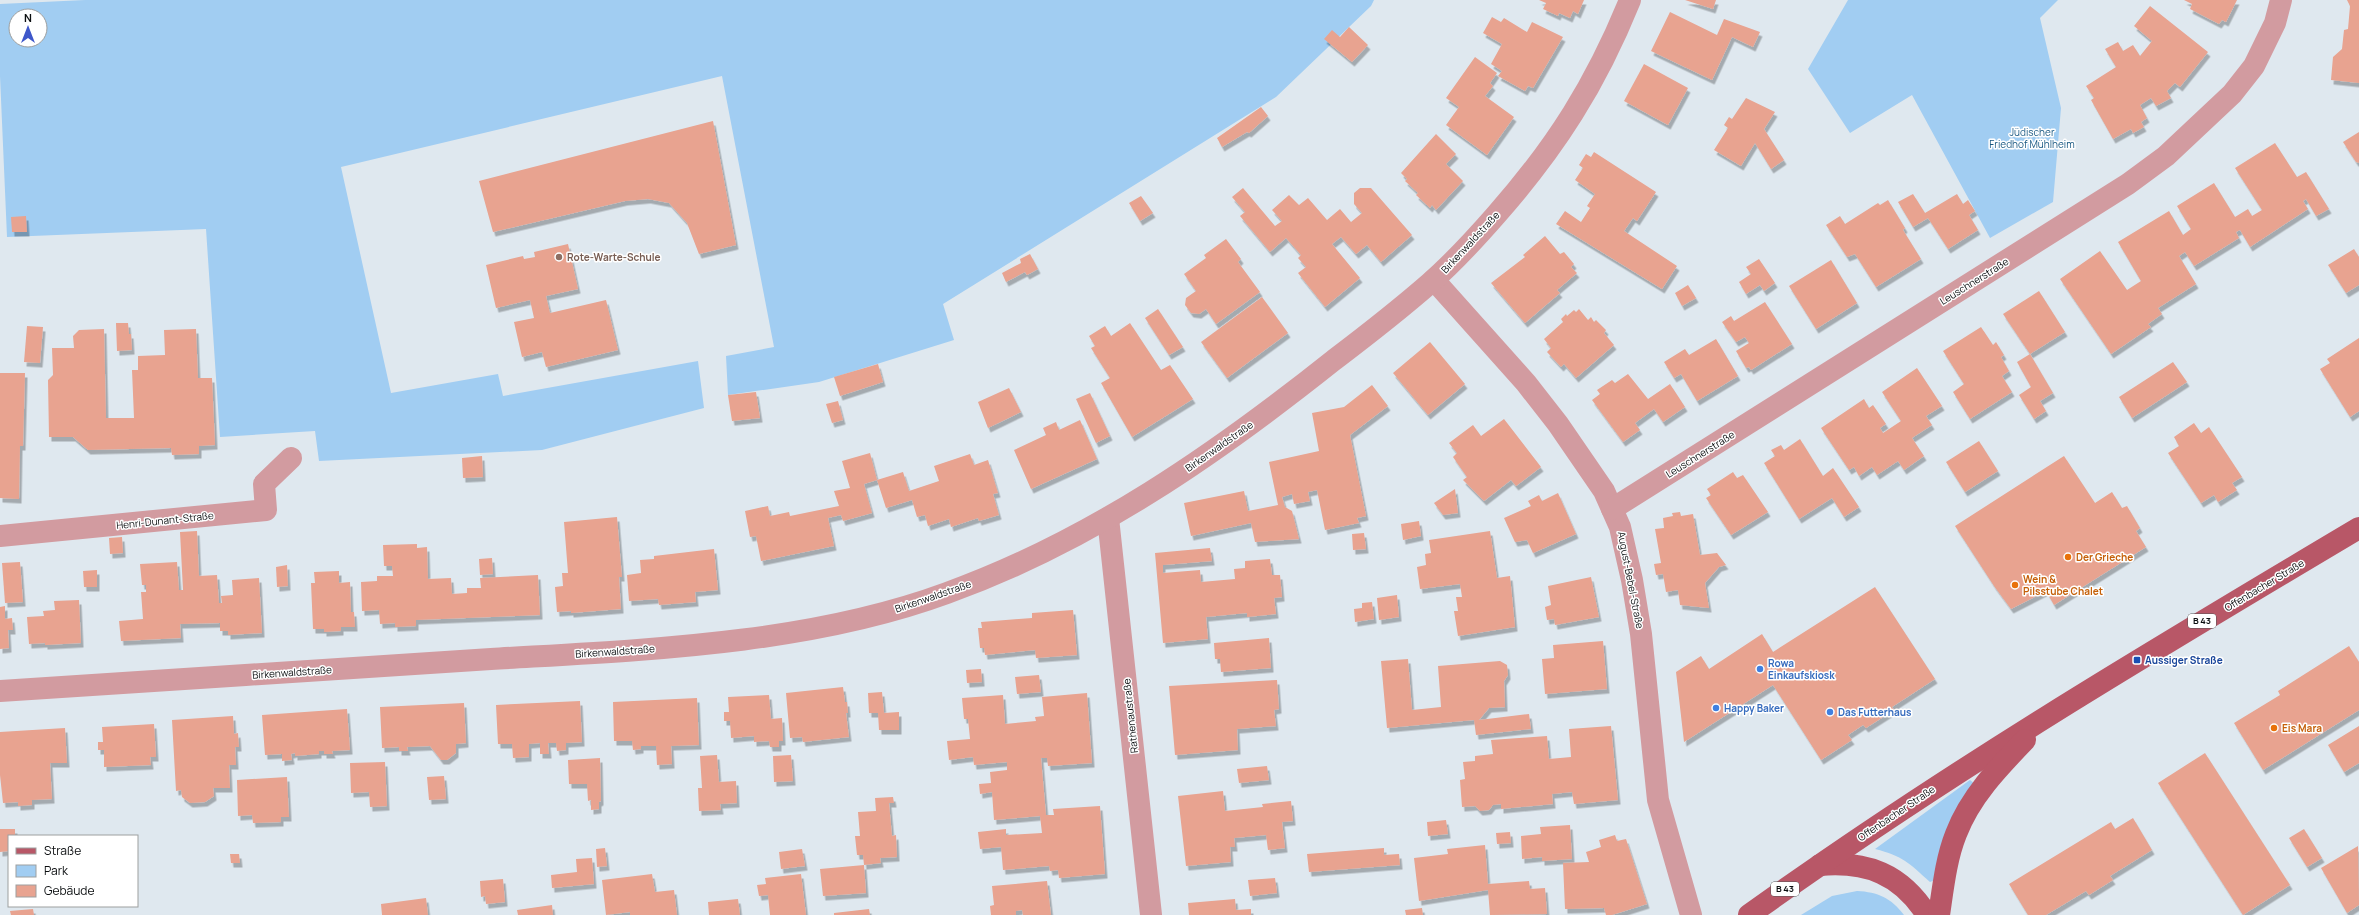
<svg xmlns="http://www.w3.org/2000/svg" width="2359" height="915" viewBox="0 0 2359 915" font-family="Manrope,sans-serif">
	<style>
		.green { fill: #a1cdf2; fill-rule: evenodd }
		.building { fill: #e8a390; filter: url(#shadow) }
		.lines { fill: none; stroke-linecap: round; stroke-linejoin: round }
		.minor { stroke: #d29ba0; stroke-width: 22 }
		.primary { stroke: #b85767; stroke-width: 22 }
		.education-dot { fill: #8d6e63; stroke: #fff; stroke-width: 1.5 }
		.food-dot { fill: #e8710a; stroke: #fff; stroke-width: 1.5 }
		.transit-dot { fill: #1a4fb4; stroke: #fff; stroke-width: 1.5 }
		.shop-dot { fill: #3f7fe0; stroke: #fff; stroke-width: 1.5 }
		.labels { text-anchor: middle; stroke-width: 3; stroke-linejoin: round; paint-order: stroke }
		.shield { fill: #fff; stroke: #545658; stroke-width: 1 }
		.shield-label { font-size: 9px; font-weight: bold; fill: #0b0e10 }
		.park-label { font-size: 10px; fill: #165680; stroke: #fff }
		.street-label { font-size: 10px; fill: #0b0e10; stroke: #fff }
		.education-label { font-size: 10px; font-weight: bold; fill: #785e54; stroke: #fff; text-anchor: start }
		.food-label { font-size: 10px; font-weight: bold; fill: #c56008; stroke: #fff; text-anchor: start }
		.transit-label { font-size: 10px; font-weight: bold; fill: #164399; stroke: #fff; text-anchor: start }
		.shop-label { font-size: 10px; font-weight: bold; fill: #366cbe; stroke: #fff; text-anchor: start }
	</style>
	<defs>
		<filter id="shadow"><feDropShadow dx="2.5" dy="4.5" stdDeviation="0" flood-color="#0004"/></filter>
	</defs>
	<rect width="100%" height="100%" fill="#dfe8ef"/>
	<g class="green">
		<path d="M85,0H1374L1371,6L1276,97L943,304L954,340L819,382L728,395L726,356L774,347L722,76L341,167L391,393L498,374L503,396L698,361L704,408L542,450L319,461L315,431L220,437L206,229L7,237L0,76V4ZM16,16H40V40H16Z"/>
		<path d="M1848,0H2058L2040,18L2061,108L2053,202L1990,238L1912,95L1850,133L1808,69Z"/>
		<path d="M1970,780L1975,784L1935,880L1930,882C1909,863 1903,856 1875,849Z"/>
		<path d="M1857,891C1878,892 1891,898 1904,915H1801L1832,896Z"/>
	</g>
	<g class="building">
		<path d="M1539,0H1584L1578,14L1573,11L1570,18L1559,13L1558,16L1543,9L1546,3Z"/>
		<path d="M1685,0H1716L1713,9Z"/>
		<path d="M2184,0H2237L2226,22L2222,20L2219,24L2190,9L2192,4Z"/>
		<path d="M2347,0H2359V83L2331,80L2333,57L2342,49L2344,30L2348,29L2350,6Z"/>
		<path d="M2150,6L2208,52L2180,87L2175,83L2167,91L2171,98L2156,106L2151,98L2140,105L2147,118L2141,122L2144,127L2133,133L2131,129L2113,139L2091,100L2094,98L2086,86L2116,67L2105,49L2118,42L2123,51L2133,45L2140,56L2152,41L2134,26Z"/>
		<path d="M1670,12L1717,35L1724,19L1760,32L1753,47L1732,37L1712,80L1651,51Z"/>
		<path d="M1492,17L1501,22L1504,18L1527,32L1532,22L1563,37L1533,88L1528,86L1525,91L1498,76L1502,71L1491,64L1502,44L1483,33Z"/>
		<path d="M1349,27L1368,45L1352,62L1324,39L1332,30L1340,37Z"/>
		<path d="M1475,57L1497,73L1490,83L1493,86L1485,96L1514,117L1487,155L1446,125L1459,107L1446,98Z"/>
		<path d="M1644,64L1688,88L1668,125L1624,101Z"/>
		<path d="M1746,98L1775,112L1764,129L1784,160L1771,169L1755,143L1741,166L1714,150L1728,128L1724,125L1729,117L1732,119Z"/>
		<path d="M1261,107L1268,116L1249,133L1247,132L1222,147L1217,138Z"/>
		<path d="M713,121L736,245L699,254L687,223L669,203L648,199L625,201L493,232L479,181Z"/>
		<path d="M2359,132V163L2356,162L2343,142Z"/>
		<path d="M1436,134L1456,154L1446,164L1463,181L1436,210L1432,205L1430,208L1416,195L1418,193L1405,181L1407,179L1401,173Z"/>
		<path d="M2275,143L2297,177L2306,172L2329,209L2316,216L2306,199L2303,201L2308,209L2250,247L2240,230L2236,232L2239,238L2194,266L2185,252L2179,256L2196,284L2158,308L2162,314L2148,324L2151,327L2111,354L2060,279L2100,251L2127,290L2141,281L2118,242L2169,211L2183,235L2191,229L2177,206L2214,183L2235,217L2248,209L2252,216L2262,210L2235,168Z"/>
		<path d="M1594,152L1656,192L1637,221L1633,218L1624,231L1677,266L1662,289L1556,224L1565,211L1581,222L1590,208L1587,206L1595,194L1575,180L1583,168L1579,165L1586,154L1591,157Z"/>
		<path d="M1243,188L1275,226L1282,221L1272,210L1289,195L1299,205L1308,198L1327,220L1340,209L1351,222L1362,213L1354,204V193L1360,188H1371L1412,235L1381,262L1367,245L1356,254L1341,237L1332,244L1360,278L1325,307L1298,273L1306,267L1298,258L1301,255L1286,238L1270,252L1240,216L1245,212L1232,197Z"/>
		<path d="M1913,194L1925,213L1957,194L1963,204L1968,200L1975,211L1969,215L1978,230L1948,249L1928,218L1913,227L1898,202Z"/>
		<path d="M1141,196L1153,213L1140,221L1129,203Z"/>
		<path d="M1888,200L1905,228L1903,230L1921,259L1876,287L1855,254L1847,257L1826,225L1840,216L1845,224L1878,203L1880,205Z"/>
		<path d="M26,216L27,232H12L11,217Z"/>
		<path d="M1545,236L1560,254L1564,252L1574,264L1571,267L1577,273L1557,290L1560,293L1525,323L1491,283L1525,257L1523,255Z"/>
		<path d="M1226,239L1241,259L1238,262L1260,292L1216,324L1206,309L1199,314L1191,313L1185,305L1186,298L1196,291L1184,274L1206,258L1204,255Z"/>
		<path d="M568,244L578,289L546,296L550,313L606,300L618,350L546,367L542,352L522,357L514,322L534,318L530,300L496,308L486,265L523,256L524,259L535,257L534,252Z"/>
		<path d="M2354,249L2359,257V285L2346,293L2328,265Z"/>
		<path d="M1030,254L1038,269L1027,275L1025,272L1006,282L1002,273L1021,263L1020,259Z"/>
		<path d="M1759,259L1775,283L1764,291L1760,285L1746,294L1739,282L1751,274L1746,267Z"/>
		<path d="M1831,260L1857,303L1816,329L1789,286Z"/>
		<path d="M1688,285L1696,298L1682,306L1675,293Z"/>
		<path d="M2039,291L2065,332L2030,354L2003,314Z"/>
		<path d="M1262,297L1288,333L1227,378L1201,342Z"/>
		<path d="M1765,302L1792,344L1751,370L1749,367L1746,368L1736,351L1749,343L1745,337L1736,342L1722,322L1731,316L1734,321Z"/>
		<path d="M1158,309L1183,347L1169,355L1145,318Z"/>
		<path d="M1579,309L1588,320L1591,317L1594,322L1596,320L1606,330L1604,333L1614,345L1576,378L1564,364L1561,367L1547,352L1551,348L1544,339L1563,322L1561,319L1566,314L1567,316L1574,310L1576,312Z"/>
		<path d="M116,323H128L129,334H131L132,350L117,351Z"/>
		<path d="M1130,323L1161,370L1170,365L1193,399L1132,437L1101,383L1110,378L1091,348L1095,346L1089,336L1105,326L1111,336Z"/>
		<path d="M27,326L43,327L40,363L24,362Z"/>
		<path d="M1981,327L1993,345L1996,342L2004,355L2001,357L2009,371L2002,376L2012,392L1970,419L1953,392L1964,384L1943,351Z"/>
		<path d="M104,329L106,418H134L132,370H138V356L165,355L164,330L196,329L198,378H212L215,445L199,446V454L172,455L171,448L88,450L73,437H49L48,380L53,375L52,348H74L73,336L79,330Z"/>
		<path d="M2359,338V411L2350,417L2320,369L2330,363L2327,359Z"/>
		<path d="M1716,339L1738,376L1697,401L1681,374L1674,378L1664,362L1685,349L1689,355Z"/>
		<path d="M1430,342L1465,384L1428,415L1393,373Z"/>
		<path d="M2030,354L2053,393L2040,401L2046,411L2034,419L2019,395L2031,387L2017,362Z"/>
		<path d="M2173,362L2187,382L2132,418L2119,397Z"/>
		<path d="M878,364L883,382L840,396L834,377Z"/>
		<path d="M1917,368L1942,406L1926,416L1932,425L1912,438L1924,456L1904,470L1898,461L1877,475L1872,467L1859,476L1854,467L1849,470L1821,428L1864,399L1869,408L1873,405L1886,424L1880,428L1883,433L1901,421L1882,392Z"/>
		<path d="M0,373H25L23,446H20L19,499L0,498Z"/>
		<path d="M1628,374L1648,399L1670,384L1685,407L1663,422L1654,409L1635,423L1640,430L1623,442L1592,400L1600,394L1597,390L1612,380L1615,383Z"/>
		<path d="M1372,385L1388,406L1350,435L1366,516L1357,518L1359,523L1325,530L1317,490L1308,492L1310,501L1294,504L1292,494L1282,497L1285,507L1292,511L1299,539L1255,542L1251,523L1191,536L1184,503L1244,491L1248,511L1278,505L1269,462L1319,451L1312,413L1344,407Z"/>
		<path d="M1009,388L1021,412L988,428L978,402Z"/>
		<path d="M756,392L760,418L732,421L728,395Z"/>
		<path d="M1090,393L1110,436L1096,443L1076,399Z"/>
		<path d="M838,401L843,420L832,423L826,404Z"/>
		<path d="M1504,419L1541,467L1516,486L1511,480L1484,501L1463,480L1467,477L1453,457L1457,453L1449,443L1473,425L1481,436Z"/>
		<path d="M1080,420L1097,459L1031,489L1014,450L1046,435L1043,428L1056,422L1059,430Z"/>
		<path d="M2194,423L2201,433L2209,427L2242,477L2232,483L2237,490L2218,502L2214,495L2201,503L2168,453L2179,446L2174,437Z"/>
		<path d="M1800,439L1823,476L1833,468L1859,507L1844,517L1832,498L1799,519L1764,463L1775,456L1771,450L1781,445L1784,450Z"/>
		<path d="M1979,441L1998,471L1965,492L1946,462Z"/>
		<path d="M870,453L877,480L903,472L909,491L939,481L934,466L970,454L974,465L988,460L998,493L993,494L999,515L979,521L978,518L951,527L949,519L928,526L925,515L917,517L912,500L886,508L877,480L864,484L872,513L843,521L841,515L828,518L834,546L761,561L756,536L750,537L745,511L768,506L770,516L789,512L790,516L839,506L834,491L850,488L842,461Z"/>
		<path d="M482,456L483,477L463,478L462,458Z"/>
		<path d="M2064,456L2095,503L2112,492L2122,508L2127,506L2140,528L2136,531L2146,547L2054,605L2046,591L2011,609L1994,586L1955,526Z"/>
		<path d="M1733,472L1737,478L1743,475L1768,512L1731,535L1706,498L1711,495L1707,489Z"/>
		<path d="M1455,489L1458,513L1443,515L1434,503Z"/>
		<path d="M1558,493L1576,534L1533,553L1527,540L1515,542L1504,518L1531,506L1528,501L1539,495L1542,501Z"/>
		<path d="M1680,512L1681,516L1693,514L1700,555L1717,553L1726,565L1719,567L1705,583L1709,608L1680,605L1678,590L1666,592L1663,574L1656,575L1654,564L1661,563L1655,529L1664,528L1663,518L1673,516L1672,513Z"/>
		<path d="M617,517L622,577H619L621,609L571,613V611L557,612L555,587L563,586L562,573H568L564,522Z"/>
		<path d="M1419,521L1421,536L1403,540L1401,524Z"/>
		<path d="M197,531L199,576L217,575L219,603H222L221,596L233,595L232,580L259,578L262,633L228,635V631H220V623L180,624L181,638L121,641L119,621L143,619L141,592H146V585H142L140,564L177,562L179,590H183L180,532Z"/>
		<path d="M1490,531L1497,578L1510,576L1515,627L1458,636L1454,611H1458L1456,597H1462L1460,584L1420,589L1417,567L1426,565L1425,554L1431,553L1429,540Z"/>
		<path d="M1364,533L1366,549L1353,550L1352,534Z"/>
		<path d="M122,537L123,553L110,554L109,538Z"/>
		<path d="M417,544V548L427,547L428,579L451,578L452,594L467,593V588H481L480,578L538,575L540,615L416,620V626L395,627V623L380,624L379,610L362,611L361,582L377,581V576H393L392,566H384L383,545Z"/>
		<path d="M1210,548L1212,561L1163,565V573L1200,570L1201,582L1235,579L1234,569L1245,568V561L1270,559L1272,575H1280L1282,597L1274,598L1276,614L1247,617V613L1206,617L1208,639L1163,643L1155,553Z"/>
		<path d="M714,549L718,590L695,592L696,602L659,605L658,599L629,601L627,575L641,573L640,560L654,559V556Z"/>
		<path d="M492,558L493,574L480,575L479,559Z"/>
		<path d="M20,562L23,602L5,603L2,563Z"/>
		<path d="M287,565L288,586L277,587L276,567Z"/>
		<path d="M97,570V587H84L83,571Z"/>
		<path d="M339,571V583L350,582L351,612H354L355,627H341V631L324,632V629H313L311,583H315L314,572Z"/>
		<path d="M1591,577L1599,617L1555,625L1554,619L1547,620L1545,607L1551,605L1548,586Z"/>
		<path d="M1875,587L1935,679L1892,707L1894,710L1866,728L1863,725L1848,735L1852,740L1821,760L1773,685L1684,742L1676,672L1701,656L1709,669L1762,634L1773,652Z"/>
		<path d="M1397,595L1399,617L1379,620L1377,598Z"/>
		<path d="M79,600L81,643L45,645V643L29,644L27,617L44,616L43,611L55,610L54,601Z"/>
		<path d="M1372,602L1374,619L1355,622L1354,609L1362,608V603Z"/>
		<path d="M5,606V619L12,618L13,630H8L9,648L0,649V607Z"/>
		<path d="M1073,610L1077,655L1036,658L1035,650L985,655L984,648H980L978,628H982L981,622L1032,618V613Z"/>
		<path d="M1269,638L1271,668L1221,672L1220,659H1215L1214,643Z"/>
		<path d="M1603,641L1607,689L1545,694L1542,659L1554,658L1553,645Z"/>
		<path d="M2349,646L2359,662V710L2263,770L2234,723L2280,695L2278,691Z"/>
		<path d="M1408,659L1412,710L1441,707L1438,666L1500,661L1507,665L1508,675L1504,681L1505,707L1489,708L1479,720L1529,714L1531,729L1476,735L1474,720L1387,728L1381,661Z"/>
		<path d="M981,669L982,682L967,683L966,670Z"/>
		<path d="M1039,675L1041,692L1017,694L1015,677Z"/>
		<path d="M1277,680L1279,709L1274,710L1276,726L1237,729L1238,750L1175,755L1169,686Z"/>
		<path d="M843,687L845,702H847L848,713H846L849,737L803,742L802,737L790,738L786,693Z"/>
		<path d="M882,692L884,713L899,712V730H879L878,713H869L868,693Z"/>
		<path d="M1087,693L1092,763L1048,766L1047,758H1041L1046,815H1054L1053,809L1100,806L1105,874L1059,878L1058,870L1050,871L1049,866L1003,870L1001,847L980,849L978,832L1006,829V835L1042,833L1040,816L994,820L992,792L980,794L979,784L991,783L990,772L1007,770V762L974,765L973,757L949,760L947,741L970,739L968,719H964L962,698L1003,695L1005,724L1036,721L1035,717L1044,716L1042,697Z"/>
		<path d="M769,695L771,719L782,718L783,741H779V747H770L769,741L754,742V736L731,738L730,721H724V712H729L728,697Z"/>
		<path d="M697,698L699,745L671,746L672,764L657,765L656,746H641V749L633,750L632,741H614L613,702Z"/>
		<path d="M580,701L582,742L566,743V750L557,751L556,743H548L549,754H540V743L529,744V757L513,758L512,744H498L496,705Z"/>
		<path d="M464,703L466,743L456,744V753L447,760H441L430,746L407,747L408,751H399V747L382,748L380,707Z"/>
		<path d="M347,709L350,750L332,751L333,754H324V751H319V754L295,756V753L291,754L292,760L282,761V754L265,755L262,715Z"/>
		<path d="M233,716L234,734L238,733L239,747H235L236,765H229L230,788H213L214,796L205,802L190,803L182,797L181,790L176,791L172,720Z"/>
		<path d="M154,724L156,757H150L151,765L104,767V750H98V742H103L102,727Z"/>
		<path d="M1611,726L1618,800L1574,804L1572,792L1552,794L1553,804L1501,809V804L1493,805L1489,810L1480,811L1475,806L1462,807L1460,780L1465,779L1463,762L1475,761V756L1493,754L1491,740L1547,736L1549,759L1571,757L1569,729Z"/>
		<path d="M2359,726V763L2344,772L2328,745Z"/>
		<path d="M65,728L67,763H50L52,799L32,800V805L18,806V802L3,803L0,775V732Z"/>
		<path d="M2205,753L2290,885L2243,915L2158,783Z"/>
		<path d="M717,755L719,782L736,781L737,803L720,804L721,810L699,811L698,788H702L700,756Z"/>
		<path d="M791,755L793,781L774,782L773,756Z"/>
		<path d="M600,758L601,801L599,802V809L591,810V800L588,801L587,784H569L568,760Z"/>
		<path d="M385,762L387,806L370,807L369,792L351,793L350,763Z"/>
		<path d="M1267,766L1269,780L1239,783L1237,769Z"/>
		<path d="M444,776L446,799L429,800L427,777Z"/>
		<path d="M287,777L289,817H281V822L253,823L252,815L238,816L237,780Z"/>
		<path d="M1223,791L1225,811L1263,807L1262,804L1291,801L1293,821L1282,822L1285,848L1268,850L1266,835L1234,838L1235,847H1230L1231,862L1186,866L1178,796Z"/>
		<path d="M893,797L894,803H889L892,836L896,835L897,857L880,858L881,863L864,865L863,855H857L855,836H860L858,812L876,811L875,798Z"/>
		<path d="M2133,818L2152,850L2110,876L2113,880L2089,895L2086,891L2046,915H2028L2009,884L2111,822L2115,829Z"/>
		<path d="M1446,820L1448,834L1428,836L1427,822Z"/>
		<path d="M1570,825L1572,859L1542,861V857L1522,859L1521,836L1541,834L1540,827Z"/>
		<path d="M0,829H15V836H9V851L0,852Z"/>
		<path d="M2304,829L2322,858L2307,867L2289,838Z"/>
		<path d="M1510,832L1511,843L1497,844L1496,833Z"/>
		<path d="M1615,835L1617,841L1626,839L1647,904L1612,915H1606L1604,908L1565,909L1563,863L1589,862L1586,852L1601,847L1599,840Z"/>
		<path d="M1485,845L1488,884L1529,881L1530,889L1545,888L1547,914L1490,915L1488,890L1419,901L1414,858L1448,854L1447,849Z"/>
		<path d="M2358,846L2359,905L2347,913L2321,868Z"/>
		<path d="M605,848L607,866L597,867L596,849Z"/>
		<path d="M1384,848V855L1399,854L1400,865L1309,872L1307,854Z"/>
		<path d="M802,849L805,866L781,869L779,852Z"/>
		<path d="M230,854H239L240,863H231Z"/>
		<path d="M592,858L594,884L552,888L551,875L577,872L576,859Z"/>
		<path d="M864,865L866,893L823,896L820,869Z"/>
		<path d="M652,874L655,892L674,890L677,915H630V912L606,915L602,880Z"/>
		<path d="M801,874L806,915H770L768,895L759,896L757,885L766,884L765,878Z"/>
		<path d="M1275,878L1277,893L1250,896L1248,880Z"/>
		<path d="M503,879L505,902L486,904L485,896L481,897L480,881Z"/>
		<path d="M1047,881L1051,915H1023L1022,910L1016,911V915H991L990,906L994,905L992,886Z"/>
		<path d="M426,898L428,915H382L381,904Z"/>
		<path d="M738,899L740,915H709L708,902Z"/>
		<path d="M1235,899L1236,910L1251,909V915H1189L1188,903Z"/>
		<path d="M552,905L553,915H518L517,910Z"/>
		<path d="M1422,908L1423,915H1406L1405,910Z"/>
		<path d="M33,909L34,915H11L10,911Z"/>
		<path d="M869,909L870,915H834V913Z"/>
	</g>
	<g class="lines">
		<g class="minor">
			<path d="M1434,280L1526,383L1558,424L1604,491L1620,527L1632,580L1641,634L1658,800L1691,915"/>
			<path d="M1612,509L2128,184L2166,156L2232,94L2254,66L2275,23L2281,0"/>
			<path d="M1108,518L1151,915"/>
			<path d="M0,536L266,510L264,484L291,458"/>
			<path d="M0,691C164,680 327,670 491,659C640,650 806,645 947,593C1091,541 1216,454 1334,360C1367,335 1399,310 1430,283C1454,262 1475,239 1496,215C1556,147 1596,84 1630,0"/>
		</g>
		<g class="primary">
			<path d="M1820,865C1867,861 1901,874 1927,915"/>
			<path d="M1749,915C1945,774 2152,651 2359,528"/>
			<path d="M1939,915C1943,888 1946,859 1956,834C1970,797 1998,768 2025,740"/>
		</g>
	</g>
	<circle class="education-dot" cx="559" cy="257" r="4"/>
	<g class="food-dot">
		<circle cx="2068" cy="557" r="4"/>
		<circle cx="2015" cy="585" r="4"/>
		<circle cx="2274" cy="728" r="4"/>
	</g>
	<rect class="transit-dot" x="2133" y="656" width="8" height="8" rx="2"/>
	<g class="shop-dot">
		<circle cx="1760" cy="669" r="4"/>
		<circle cx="1716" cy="708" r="4"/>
		<circle cx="1830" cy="712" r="4"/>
	</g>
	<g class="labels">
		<g class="shield">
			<rect x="2188" y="614" width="28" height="14" rx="3"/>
			<rect x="1771" y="882" width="28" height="14" rx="3"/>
		</g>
		<g class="shield-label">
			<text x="2202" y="624">B 43</text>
			<text x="1785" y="892">B 43</text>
		</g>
		<g class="park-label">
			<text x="2032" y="136">Jüdischer<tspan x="2032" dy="12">Friedhof Mühlheim</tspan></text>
		</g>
		<g class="street-label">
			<text transform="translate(1470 242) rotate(-47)" y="4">Birkenwaldstraße</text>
			<text transform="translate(1974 281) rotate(-32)" y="4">Leuschnerstraße</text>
			<text transform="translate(1219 446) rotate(-35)" y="4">Birkenwaldstraße</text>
			<text transform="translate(1700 454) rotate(-32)" y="4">Leuschnerstraße</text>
			<text transform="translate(165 520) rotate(-6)" y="4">Henri-Dunant-Straße</text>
			<text transform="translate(1631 580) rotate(79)" y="4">August-Bebel-Straße</text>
			<text transform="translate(2264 585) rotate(-31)" y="4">Offenbacher Straße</text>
			<text transform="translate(933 596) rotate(-19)" y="4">Birkenwaldstraße</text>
			<text transform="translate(615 651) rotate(-4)" y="4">Birkenwaldstraße</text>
			<text transform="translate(292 672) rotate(-4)" y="4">Birkenwaldstraße</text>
			<text transform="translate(1130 716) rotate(-96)" y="4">Rathenaustraße</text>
			<text transform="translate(1896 813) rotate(-34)" y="4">Offenbacher Straße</text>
		</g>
		<g class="education-label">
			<text x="567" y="261">Rote-Warte-Schule</text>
		</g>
		<g class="food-label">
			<text x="2076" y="561">Der Grieche</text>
			<text x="2023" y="583">Wein &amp;<tspan x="2023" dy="12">Pilsstube Chalet</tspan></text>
			<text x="2282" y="732">Eis Mara</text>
		</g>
		<g class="transit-label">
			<text x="2145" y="664">Aussiger Straße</text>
		</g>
		<g class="shop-label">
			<text x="1768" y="667">Rowa<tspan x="1768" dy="12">Einkaufskiosk</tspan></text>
			<text x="1724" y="712">Happy Baker</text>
			<text x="1838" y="716">Das Futterhaus</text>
		</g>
	</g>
	<rect x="8" y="835" width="130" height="72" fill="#ffffff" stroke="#9d9f9f"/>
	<rect x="16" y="848" width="20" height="6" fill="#b85767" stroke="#9d9f9f"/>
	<text x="44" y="855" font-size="12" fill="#0b0e10">Straße</text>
	<rect x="16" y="865" width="20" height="12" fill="#a1cdf2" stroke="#9d9f9f"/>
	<text x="44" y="875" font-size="12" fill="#0b0e10">Park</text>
	<rect x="16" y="885" width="20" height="12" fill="#e8a390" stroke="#9d9f9f"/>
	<text x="44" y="895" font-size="12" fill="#0b0e10">Gebäude</text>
	<g transform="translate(28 28)"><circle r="19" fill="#ffffff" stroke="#9d9f9f"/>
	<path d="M0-3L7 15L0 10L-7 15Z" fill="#3e57ca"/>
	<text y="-6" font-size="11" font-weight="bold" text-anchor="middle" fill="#0b0e10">N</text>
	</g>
</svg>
